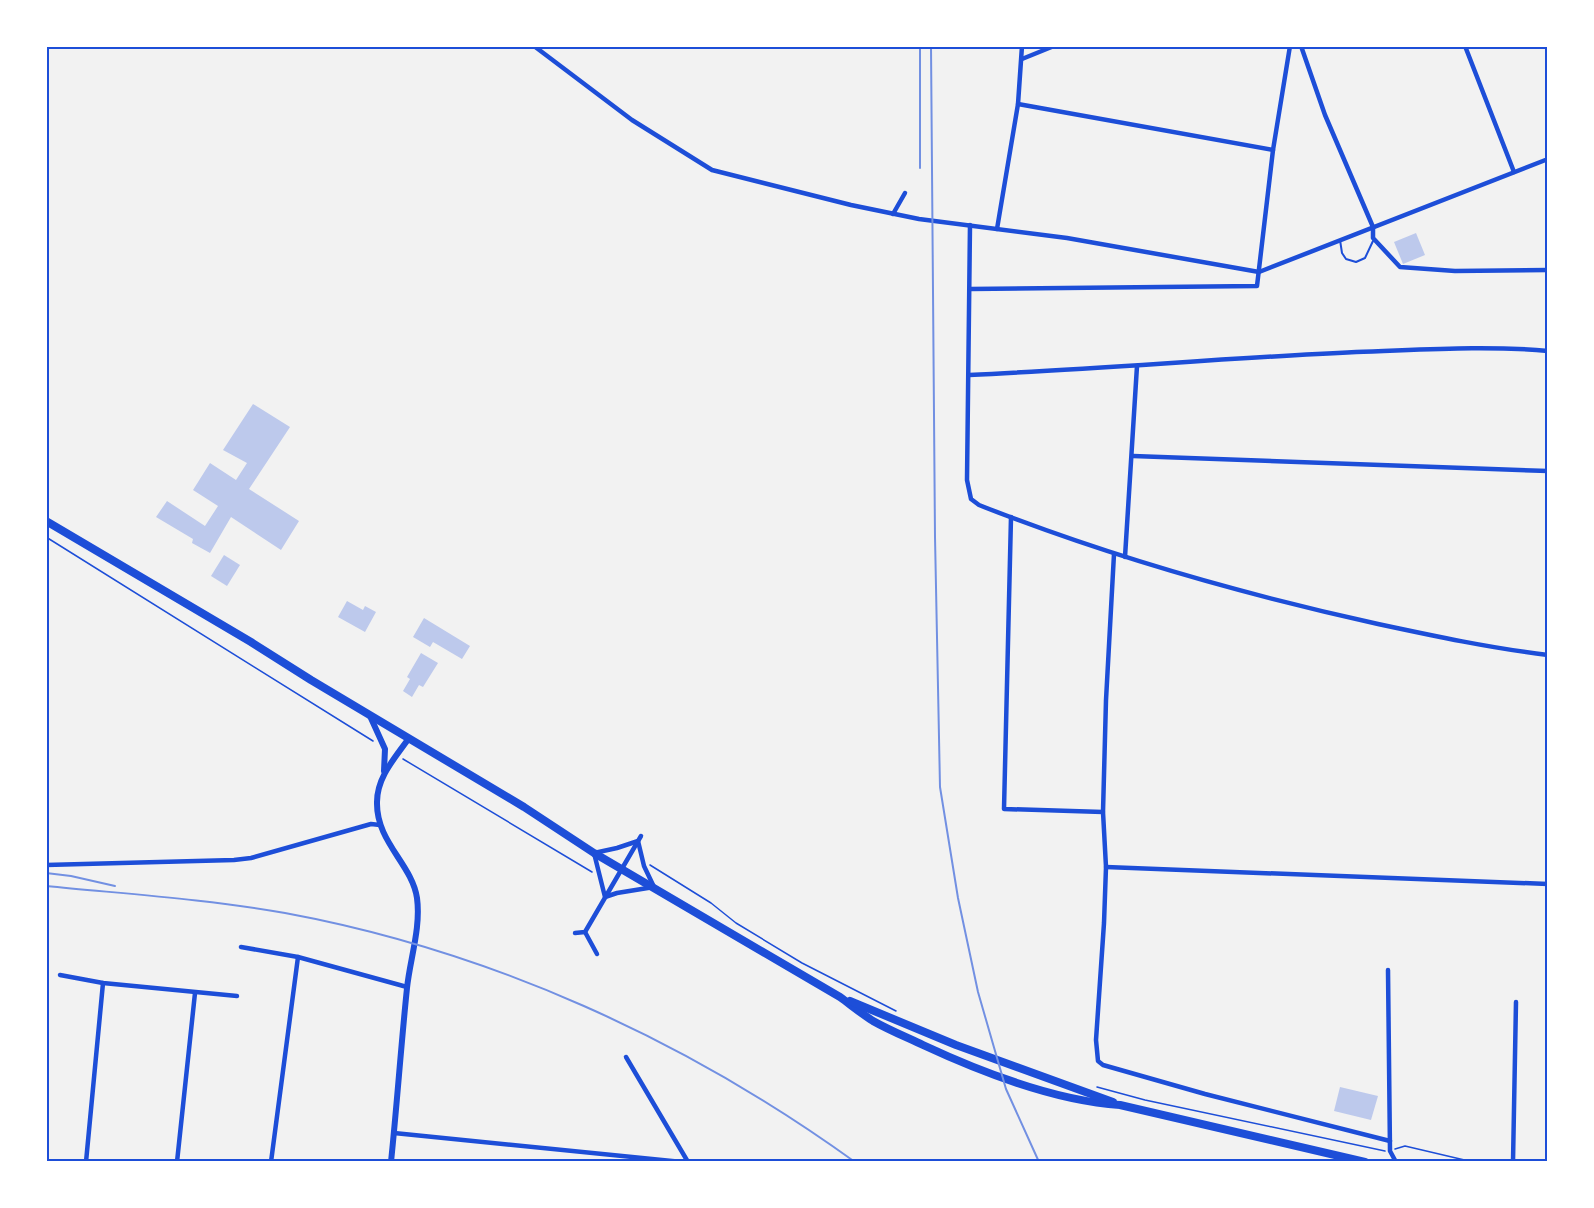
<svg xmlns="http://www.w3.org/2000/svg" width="1594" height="1208" viewBox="0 0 1594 1208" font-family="'Nunito Sans',sans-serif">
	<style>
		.building { fill: #bdc9ec }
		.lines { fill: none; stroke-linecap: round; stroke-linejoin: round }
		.path { stroke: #1d4ed8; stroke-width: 1.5 }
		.service { stroke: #1d4ed8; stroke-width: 2 }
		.minor { stroke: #1d4ed8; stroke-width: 4.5 }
		.tertiary { stroke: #1d4ed8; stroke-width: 6 }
		.primary { stroke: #1d4ed8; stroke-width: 8 }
		.rail { stroke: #7290e2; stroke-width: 2 }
		.neatline { fill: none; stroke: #1d4ed8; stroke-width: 2 }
	</style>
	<rect width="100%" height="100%" fill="#f2f2f2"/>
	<g class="building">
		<path d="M1416,233L1425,255L1403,264L1394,242Z"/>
		<path d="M253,404L290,427L249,489L299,521L281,550L231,517L210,553L192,543L193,539L156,517L167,501L205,526L218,506L193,490L210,463L236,480L247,463L223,450Z"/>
		<path d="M224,555L240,565L227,586L211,576Z"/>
		<path d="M347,601L363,610L365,606L376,612L365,632L338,617Z"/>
		<path d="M424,618L470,646L462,659L433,642L430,647L413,637Z"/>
		<path d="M421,653L438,663L423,687L419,685L412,697L403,691L410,679L407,677Z"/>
		<path d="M1340,1087L1378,1096L1371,1120L1334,1111Z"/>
	</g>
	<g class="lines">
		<g class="path">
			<path d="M46,537L373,741"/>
			<path d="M403,759L592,872"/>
			<path d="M650,865L711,903L736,923L802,963L896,1011"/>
			<path d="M1097,1087L1145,1100L1385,1151"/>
			<path d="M1395,1149L1405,1146L1473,1162"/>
		</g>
		<path class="service" d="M1340,240L1342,253L1346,259L1356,262L1365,258L1373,241"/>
		<g class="minor">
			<path d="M534,46L632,120L712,170L851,205L919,219L1067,238L1259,272L1548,159"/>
			<path d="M1301,46L1325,115L1373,227V238L1400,267L1455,271L1548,270"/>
			<path d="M1465,46L1514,172"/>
			<path d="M1022,59L1054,46"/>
			<path d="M1018,104L1273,150"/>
			<path d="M893,214L905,193"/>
			<path d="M970,225L967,480L971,499L979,505C1108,556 1242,594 1378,624C1434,636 1490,648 1548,655"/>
			<path d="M997,229L1018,104L1022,46"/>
			<path d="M970,289L1257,286L1273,150L1290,46"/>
			<path d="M969,375C1099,369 1227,358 1356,352C1419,350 1484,345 1548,351"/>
			<path d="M1133,456L1548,471"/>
			<path d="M1011,517L1004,809L1103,812"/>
			<path d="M1114,554L1106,700L1103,812L1106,867L1104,923L1096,1040L1098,1061L1103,1065L1205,1094L1390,1141"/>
			<path d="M1125,557L1137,366"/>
			<path d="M638,841L644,866L654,887L617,893L605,897L594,853L617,848Z"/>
			<path d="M46,865L234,860L251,858L371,824L380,825"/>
			<path d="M1106,867L1548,884"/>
			<path d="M585,932L597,954"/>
			<path d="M575,933L585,932L641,836"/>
			<path d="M241,947L298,957L407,987"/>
			<path d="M1388,970L1390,1151L1396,1162"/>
			<path d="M60,975L103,983L237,996"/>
			<path d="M626,1057L688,1162"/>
			<path d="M394,1133L682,1162"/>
			<path d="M86,1162L103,983"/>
			<path d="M177,1162L195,993"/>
			<path d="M271,1162L298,957"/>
			<path d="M1513,1162L1516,1002"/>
		</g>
		<g class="tertiary">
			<path d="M370,716L385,749L384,771"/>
			<path d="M391,1162C397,1104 401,1046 407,988C410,959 421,928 417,898C412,864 376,842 377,802C377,777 395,758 409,738"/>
		</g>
		<g class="primary">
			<path d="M46,521L251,642L311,680L524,807L594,853L840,997C851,1005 862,1014 873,1021C889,1030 906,1037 923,1045C981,1072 1056,1101 1120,1105L1365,1162"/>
			<path d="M850,1001L956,1045L1113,1102"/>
		</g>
		<g class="rail">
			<path d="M920,46V168"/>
			<path d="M931,46L935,537L940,787L958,898L978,992L1006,1089L1039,1162"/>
			<path d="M46,873L71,876L115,886"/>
			<path d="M46,886C126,894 207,899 285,913C491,951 686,1040 855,1162"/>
		</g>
	</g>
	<rect width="1594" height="1208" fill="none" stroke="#ffffff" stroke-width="96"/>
	<rect x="48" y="48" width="1498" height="1112" class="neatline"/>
</svg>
